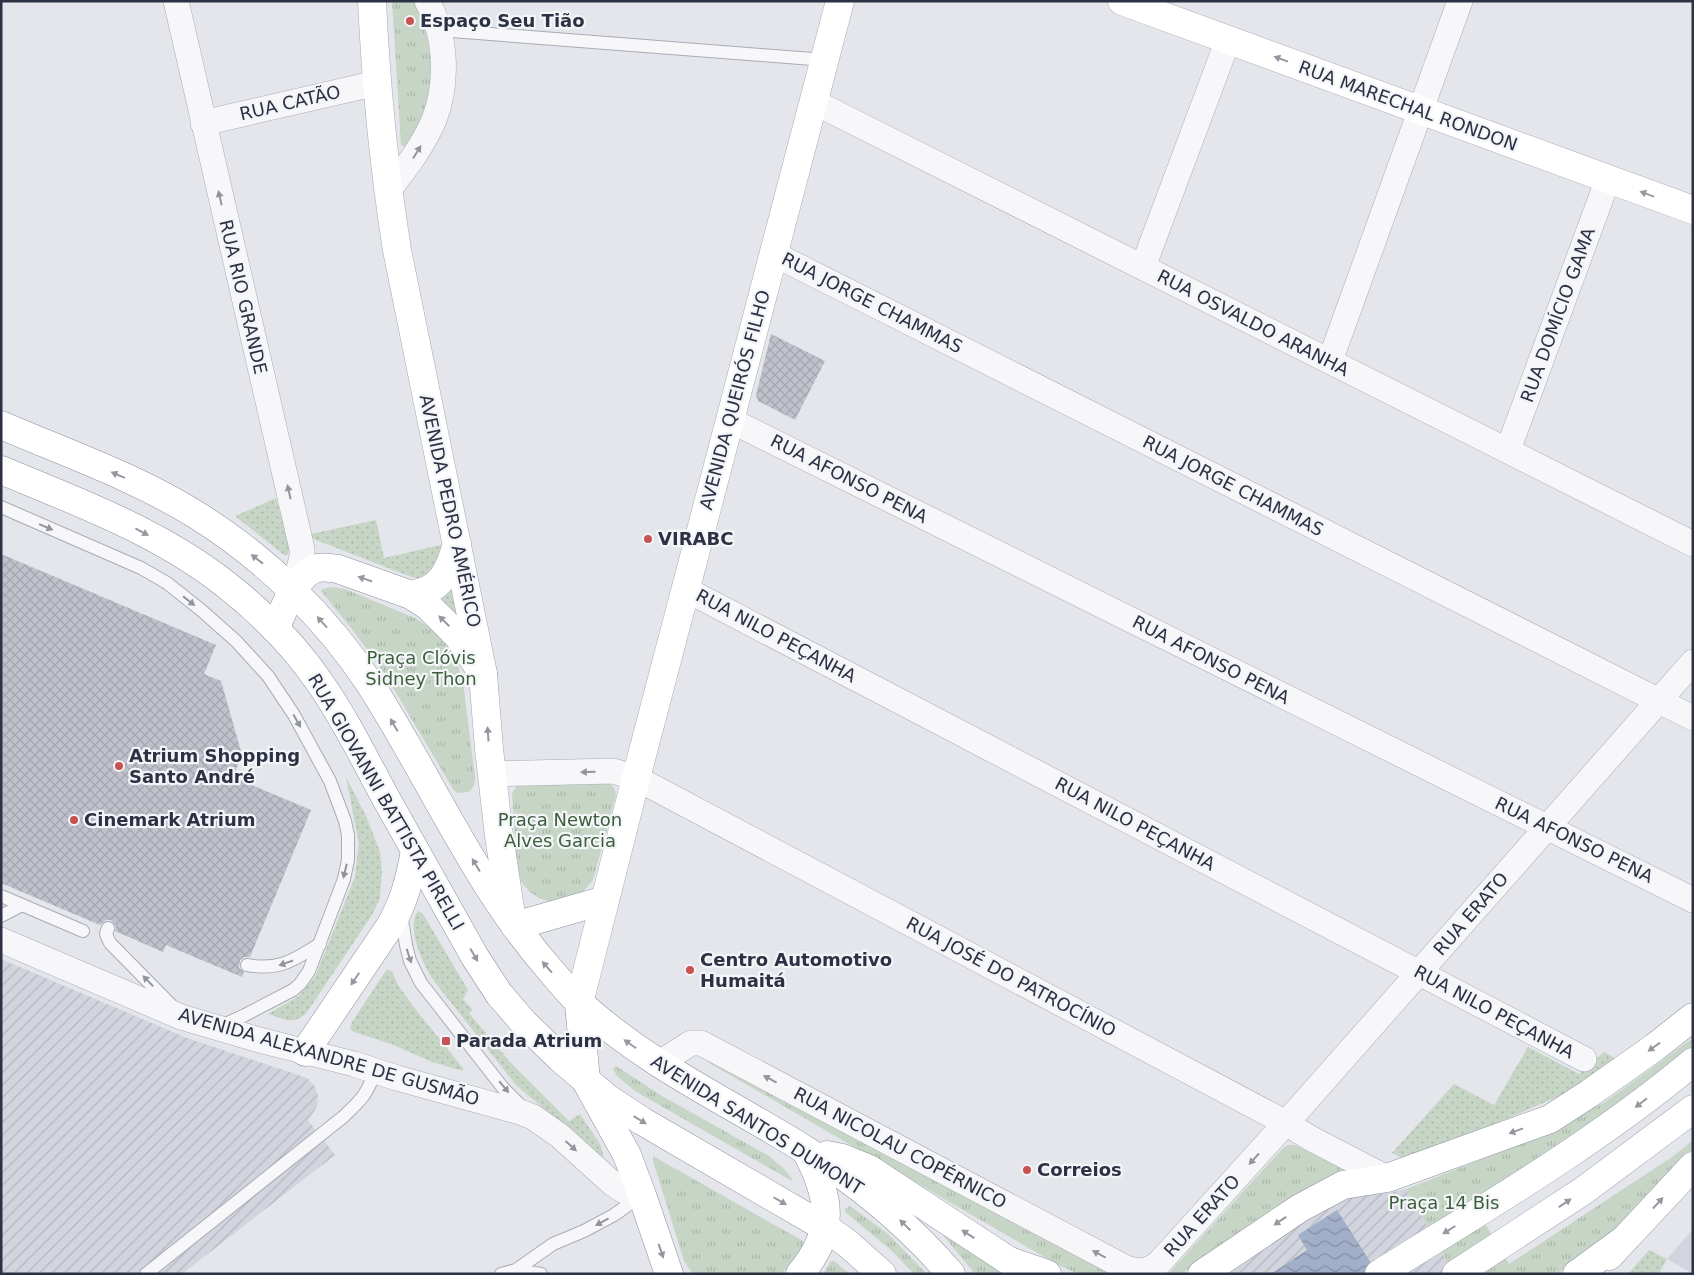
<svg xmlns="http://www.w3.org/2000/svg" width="1694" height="1275" viewBox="0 0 1694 1275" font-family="'DejaVu Sans',sans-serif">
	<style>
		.built { fill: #d2d5dd }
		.industrial { fill: url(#industrial-furrows) }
		.grass { fill: url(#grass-dots) }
		.park { fill: url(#park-tufts) }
		.water { fill: url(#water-waves) }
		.building { fill: url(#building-cross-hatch) }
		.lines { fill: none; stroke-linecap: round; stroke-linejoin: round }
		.lane-casing { stroke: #a9acb5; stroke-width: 14 }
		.street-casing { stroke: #a9acb5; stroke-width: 26 }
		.secondary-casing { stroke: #a9acb5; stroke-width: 29 }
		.primary-casing { stroke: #a4a9b6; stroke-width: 29 }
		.highway-casing { stroke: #8c91a1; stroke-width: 29 }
		.lane { stroke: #f7f7fa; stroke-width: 12 }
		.street { stroke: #f7f7fa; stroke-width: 25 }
		.secondary { stroke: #fff; stroke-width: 28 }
		.primary { stroke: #fff; stroke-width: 28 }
		.highway { stroke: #fff; stroke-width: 28 }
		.oneway { fill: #9698a1 }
		.oneway2 { fill: #92949e }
		.poi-dot { fill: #c85151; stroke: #f4f5f9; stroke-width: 2 }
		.labels { text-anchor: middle; stroke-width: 4.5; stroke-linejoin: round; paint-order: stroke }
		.poi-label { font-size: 18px; font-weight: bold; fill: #2c3143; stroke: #f4f5f9; text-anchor: start }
		.street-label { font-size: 18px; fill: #2c3143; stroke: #f4f5f9 }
		.park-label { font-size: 18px; fill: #3c5e3a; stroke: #f4f5f9 }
	</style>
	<defs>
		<pattern id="industrial-furrows" width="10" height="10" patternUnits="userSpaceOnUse" patternTransform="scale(1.25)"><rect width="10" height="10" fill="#d2d5dd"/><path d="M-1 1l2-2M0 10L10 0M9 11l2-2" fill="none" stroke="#b4b7bf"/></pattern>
		<pattern id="grass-dots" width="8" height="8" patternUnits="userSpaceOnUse" patternTransform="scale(1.25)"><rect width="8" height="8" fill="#c7d5c6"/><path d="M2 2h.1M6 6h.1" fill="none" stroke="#abb7ab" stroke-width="1.8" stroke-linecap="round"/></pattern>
		<pattern id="park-tufts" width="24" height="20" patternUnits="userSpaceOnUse" patternTransform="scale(1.25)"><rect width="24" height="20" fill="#c7d5c6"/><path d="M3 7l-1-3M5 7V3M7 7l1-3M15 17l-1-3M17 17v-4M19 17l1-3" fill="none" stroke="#abb7ab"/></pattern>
		<pattern id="water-waves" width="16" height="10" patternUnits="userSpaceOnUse" patternTransform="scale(1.25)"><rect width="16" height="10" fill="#a2afc9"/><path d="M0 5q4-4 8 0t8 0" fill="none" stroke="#848fa5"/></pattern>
		<pattern id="building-cross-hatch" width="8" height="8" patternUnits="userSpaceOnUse" patternTransform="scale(1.25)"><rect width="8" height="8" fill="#bfc1cb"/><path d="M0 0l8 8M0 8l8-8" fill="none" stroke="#a4a6b0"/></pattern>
	</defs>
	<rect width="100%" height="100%" fill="#e4e6eb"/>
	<path class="built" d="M1693,1229V1274L1667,1259Z"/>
	<g class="industrial">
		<path d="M1,959L187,1038L307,1078L315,1087L318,1097L317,1107L308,1120L335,1155L182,1274H1Z"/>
		<path d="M1406,1189L1454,1274H1227L1320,1209L1356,1196L1389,1193Z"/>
	</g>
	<g class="grass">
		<path d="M276,498L291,551L287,555H284L235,516Z"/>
		<path d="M376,520L384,558L445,544L444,558L425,578H414L316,540L311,537V534Z"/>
		<path d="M453,586L461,619L434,597Z"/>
		<path d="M346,777L366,816L380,852L382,871L380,898L372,915L307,1012C294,1026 284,1019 268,1014L299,996L315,977L355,877L359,844Z"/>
		<path d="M418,911L423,914L468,990L463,999L473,1010L469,1013L511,1063L569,1121L580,1114L600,1144L605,1161L516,1085L434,981C424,967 405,927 418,911Z"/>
		<path d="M387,969L392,972L398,985L416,1010L463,1068V1071L432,1062L391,1044L354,1032L350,1029L352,1022Z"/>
		<path d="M1528,1047L1579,1074L1604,1052L1619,1060L1566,1093L1511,1117L1406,1160L1392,1153L1454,1084L1494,1105Z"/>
		<path d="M1649,1250L1667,1259L1659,1274H1628Z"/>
	</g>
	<g class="park">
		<path d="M392,1H414C430,35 437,73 425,110C421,123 413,135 407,148L401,145Z"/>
		<path d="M333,587L345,589L417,619L433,630L447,646L458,666L463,682L475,777L474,786L469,792L457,793L453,789L385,674L352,629L321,591L323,589Z"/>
		<path d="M609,783L614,788L616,795L593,880L581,894L553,903L539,898L530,892L522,883L517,872L512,793L516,787L519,785Z"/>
		<path d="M1693,1038V1046C1624,1103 1547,1151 1471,1200L1509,1264L1672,1157L1693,1140V1148L1606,1241L1557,1274H1454L1406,1189L1556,1130L1605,1102Z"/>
		<path d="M706,1052L1115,1274H1078L1053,1262L711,1064L708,1061Z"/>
		<path d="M616,1066L662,1096L769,1156L784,1169L793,1180L792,1181L635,1091L617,1076L613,1069Z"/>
		<path d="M1288,1145H1295L1342,1169L1181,1274H1168L1283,1148Z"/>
		<path d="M653,1156L803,1241L805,1243L793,1264L780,1274H693L684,1261L653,1161Z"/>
		<path d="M850,1206L887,1233L927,1274H914L892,1251L845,1212V1209Z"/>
		<path d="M945,1233L1009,1274H975L943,1235Z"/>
		<path d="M831,1261H834L850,1274H823Z"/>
	</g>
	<path class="water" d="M1337,1210L1378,1274H1271L1307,1250L1298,1235Z"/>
	<g class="building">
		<path d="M771,334L825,361L795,420L758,401L756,395Z"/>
		<path d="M1,554L216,645L204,674L221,681L242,755L233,777L311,810L250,957H244L240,960L239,968L244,972L242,977L166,945L163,952L115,931L116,926L111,920H106L100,925L1,883Z"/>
	</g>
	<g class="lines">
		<defs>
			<g id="lane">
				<path d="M439,30L825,60"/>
				<path d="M1,507L141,568L167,583L201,610L236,641L268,676L294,715L330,781L345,821L348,835V860L344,879L309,971L300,984L293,990L245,1015L219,1027"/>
				<path d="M1,896L83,931"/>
				<path d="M401,913L406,945L410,961L421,983L503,1088L523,1108"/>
				<path d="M1,916L22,905"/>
				<path d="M108,928L106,934L110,943L173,1007"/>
				<path d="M247,965C279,971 294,960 320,944"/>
				<path d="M516,1270L541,1274"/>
				<path d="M146,1274L343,1117C361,1100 368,1094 375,1070"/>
				<path d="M501,1274L516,1270L553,1244L584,1231L614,1215L642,1195"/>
			</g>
			<g id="street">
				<path d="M176,1L302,549V557L293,592"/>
				<path d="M814,102L1693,544"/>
				<path d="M203,123L377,83"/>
				<path d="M388,191C405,169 423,146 434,120C448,84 447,35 427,1"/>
				<path d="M774,254L1693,718"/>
				<path d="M1143,267L1228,40"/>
				<path d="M1330,361L1460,1"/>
				<path d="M730,420L1693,900"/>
				<path d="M1508,450L1608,179"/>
				<path d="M685,589L1584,1059"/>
				<path d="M492,774L613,771L636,778L1286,1123L1310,1138L1387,1178"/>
				<path d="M1,940L181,1017L256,1039L354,1064L397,1078L520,1112L533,1117L560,1136L612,1183L624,1191L642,1195"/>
				<path d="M658,1064L691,1043H701L1126,1268C1139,1273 1148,1271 1159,1263L1303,1104L1693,662"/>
			</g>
			<g id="secondary">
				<path d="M1122,1L1693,210"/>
				<path d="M579,1003L636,778L840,1"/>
			</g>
			<g id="primary">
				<path d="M372,1C376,85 384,168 397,250L483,674L489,749L499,836L512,921"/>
				<path d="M411,595C442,590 449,571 457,544"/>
				<path d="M1609,1256L1693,1166"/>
				<path d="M1379,1274C1486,1207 1596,1143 1693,1062"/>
				<path d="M1456,1274L1583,1191L1693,1109"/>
			</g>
			<g id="highway">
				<path d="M1,425C66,453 138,478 198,516C265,558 326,617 370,684C431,779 476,886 551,971C561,983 571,995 582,1005C649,1066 731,1103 807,1151C862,1186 908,1224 951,1274"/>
				<path d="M1,470C78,502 157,531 224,583C260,611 294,645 320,683C346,720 366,762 388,802C417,853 446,905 475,957L499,994L524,1023L560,1058L607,1098L642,1121L826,1228L847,1243L882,1274"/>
				<path d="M275,629C283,612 295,576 314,569C322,566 330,568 338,569L411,595L428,606L458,636L483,674"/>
				<path d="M515,926L605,900"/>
				<path d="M579,1003L586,1081L627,1155L642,1195L669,1274"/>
				<path d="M305,1052L390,926C404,903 410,878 415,851"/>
				<path d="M827,1155L842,1158L869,1169L1009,1261L1025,1274"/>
				<path d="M1009,1261L1047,1274"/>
				<path d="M800,1274C836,1231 831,1198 806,1151"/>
				<path d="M1202,1274L1300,1208L1343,1185L1387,1178L1550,1119L1590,1093L1655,1047L1693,1017"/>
				<path d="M1577,1274L1625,1239"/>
			</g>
		</defs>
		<use href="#lane" class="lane-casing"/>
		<use href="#street" class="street-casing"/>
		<use href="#secondary" class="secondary-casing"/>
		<use href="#primary" class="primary-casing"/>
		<use href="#highway" class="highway-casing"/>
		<use href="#lane" class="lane"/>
		<use href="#street" class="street"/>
		<use href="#secondary" class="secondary"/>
		<use href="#primary" class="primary"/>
		<use href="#highway" class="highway"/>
	</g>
	<defs><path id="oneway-solid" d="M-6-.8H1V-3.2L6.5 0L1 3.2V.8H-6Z" transform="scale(1.25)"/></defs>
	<g class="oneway">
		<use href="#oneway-solid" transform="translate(1281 59) rotate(-160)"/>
		<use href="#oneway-solid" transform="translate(1647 194) rotate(-160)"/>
		<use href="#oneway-solid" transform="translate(118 475) rotate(-157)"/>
		<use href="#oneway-solid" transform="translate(142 532) rotate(28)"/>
		<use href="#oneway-solid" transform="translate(257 559) rotate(-142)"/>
		<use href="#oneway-solid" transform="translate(365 579) rotate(-161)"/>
		<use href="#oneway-solid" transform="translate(444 621) rotate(-135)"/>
		<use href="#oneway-solid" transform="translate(322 622) rotate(-132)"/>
		<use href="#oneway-solid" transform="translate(394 725) rotate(-120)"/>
		<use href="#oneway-solid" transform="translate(488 734) rotate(-94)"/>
		<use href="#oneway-solid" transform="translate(476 865) rotate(-121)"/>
		<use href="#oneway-solid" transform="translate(474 955) rotate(60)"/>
		<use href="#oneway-solid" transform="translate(547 967) rotate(-131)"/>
		<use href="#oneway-solid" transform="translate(355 979) rotate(124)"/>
		<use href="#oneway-solid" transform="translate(630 1044) rotate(-145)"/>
		<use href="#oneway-solid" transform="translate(1654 1047) rotate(144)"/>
		<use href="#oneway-solid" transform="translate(1641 1103) rotate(142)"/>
		<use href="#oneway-solid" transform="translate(640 1120) rotate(31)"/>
		<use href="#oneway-solid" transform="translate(1516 1131) rotate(160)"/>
		<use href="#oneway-solid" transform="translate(780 1201) rotate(30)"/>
		<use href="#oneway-solid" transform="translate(1565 1203) rotate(-34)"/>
		<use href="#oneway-solid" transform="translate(1658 1203) rotate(-47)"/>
		<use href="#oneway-solid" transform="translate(1280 1221) rotate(146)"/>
		<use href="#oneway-solid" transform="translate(905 1225) rotate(-136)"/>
		<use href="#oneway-solid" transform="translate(1449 1230) rotate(148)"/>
		<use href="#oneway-solid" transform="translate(968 1234) rotate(-147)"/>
		<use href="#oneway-solid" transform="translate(661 1251) rotate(71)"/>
	</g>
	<g class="oneway2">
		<use href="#oneway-solid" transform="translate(417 152) rotate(-58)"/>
		<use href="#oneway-solid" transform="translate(220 198) rotate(-103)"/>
		<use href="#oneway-solid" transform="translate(289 492) rotate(-103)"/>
		<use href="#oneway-solid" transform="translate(46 527) rotate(23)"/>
		<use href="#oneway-solid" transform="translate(189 601) rotate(38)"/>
		<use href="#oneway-solid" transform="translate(297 721) rotate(61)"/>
		<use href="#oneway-solid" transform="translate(588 772) rotate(179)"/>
		<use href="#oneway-solid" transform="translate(345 871) rotate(104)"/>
		<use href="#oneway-solid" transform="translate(409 956) rotate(72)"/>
		<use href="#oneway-solid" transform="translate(286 963) rotate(161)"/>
		<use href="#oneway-solid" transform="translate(148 981) rotate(-134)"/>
		<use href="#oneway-solid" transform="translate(770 1079) rotate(-152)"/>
		<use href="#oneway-solid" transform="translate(504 1087) rotate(50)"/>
		<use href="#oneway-solid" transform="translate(571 1146) rotate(42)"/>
		<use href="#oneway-solid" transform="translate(1254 1159) rotate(132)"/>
		<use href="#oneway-solid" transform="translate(602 1222) rotate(151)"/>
		<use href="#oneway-solid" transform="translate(1099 1254) rotate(-152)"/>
	</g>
	<g class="poi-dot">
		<circle cx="410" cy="21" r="5"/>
		<circle cx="648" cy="539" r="5"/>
		<circle cx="119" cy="766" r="5"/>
		<circle cx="74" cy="820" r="5"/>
		<circle cx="690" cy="970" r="5"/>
		<rect x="441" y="1036" width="10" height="10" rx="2.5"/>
		<circle cx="1027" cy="1170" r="5"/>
	</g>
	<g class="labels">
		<g class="poi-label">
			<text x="420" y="27">Espaço Seu Tião</text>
			<text x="658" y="545">VIRABC</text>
			<text x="129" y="762">Atrium Shopping<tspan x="129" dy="21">Santo André</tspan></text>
			<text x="84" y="826">Cinemark Atrium</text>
			<text x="700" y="966">Centro Automotivo<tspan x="700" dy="21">Humaitá</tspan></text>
			<text x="456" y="1047">Parada Atrium</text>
			<text x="1037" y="1176">Correios</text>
		</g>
		<g class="street-label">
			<text transform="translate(290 103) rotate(-13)" y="6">RUA CATÃO</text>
			<text transform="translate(1408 106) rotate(20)" y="6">RUA MARECHAL RONDON</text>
			<text transform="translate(243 297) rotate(77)" y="6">RUA RIO GRANDE</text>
			<text transform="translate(872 303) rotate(27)" y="6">RUA JORGE CHAMMAS</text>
			<text transform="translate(1558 315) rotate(-70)" y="6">RUA DOMÍCIO GAMA</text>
			<text transform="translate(1253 323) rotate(27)" y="6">RUA OSVALDO ARANHA</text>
			<text transform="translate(735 400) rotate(-75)" y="6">AVENIDA QUEIRÓS FILHO</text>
			<text transform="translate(849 479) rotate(27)" y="6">RUA AFONSO PENA</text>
			<text transform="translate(1233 486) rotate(27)" y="6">RUA JORGE CHAMMAS</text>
			<text transform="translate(450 511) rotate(78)" y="6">AVENIDA PEDRO AMÉRICO</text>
			<text transform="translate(776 636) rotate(28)" y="6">RUA NILO PEÇANHA</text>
			<text transform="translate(1211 660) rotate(27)" y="6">RUA AFONSO PENA</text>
			<text transform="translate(386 802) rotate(60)" y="6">RUA GIOVANNI BATTISTA PIRELLI</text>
			<text transform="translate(1135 824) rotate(28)" y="6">RUA NILO PEÇANHA</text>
			<text transform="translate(1574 840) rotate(26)" y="6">RUA AFONSO PENA</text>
			<text transform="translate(1471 914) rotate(-49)" y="6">RUA ERATO</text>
			<text transform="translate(1011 977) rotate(28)" y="6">RUA JOSÉ DO PATROCÍNIO</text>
			<text transform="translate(1494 1012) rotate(28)" y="6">RUA NILO PEÇANHA</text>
			<text transform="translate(329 1057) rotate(16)" y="6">AVENIDA ALEXANDRE DE GUSMÃO</text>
			<text transform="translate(757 1125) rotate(32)" y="6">AVENIDA SANTOS DUMONT</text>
			<text transform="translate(900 1148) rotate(28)" y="6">RUA NICOLAU COPÉRNICO</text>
			<text transform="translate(1202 1216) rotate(-48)" y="6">RUA ERATO</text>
		</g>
		<g class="park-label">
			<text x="421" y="664">Praça Clóvis<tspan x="421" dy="21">Sidney Thon</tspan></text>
			<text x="560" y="826">Praça Newton<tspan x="560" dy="21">Alves Garcia</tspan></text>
			<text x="1444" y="1209">Praça 14 Bis</text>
		</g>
	</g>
	<rect width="1694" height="1275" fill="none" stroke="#2c3143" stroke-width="5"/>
</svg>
